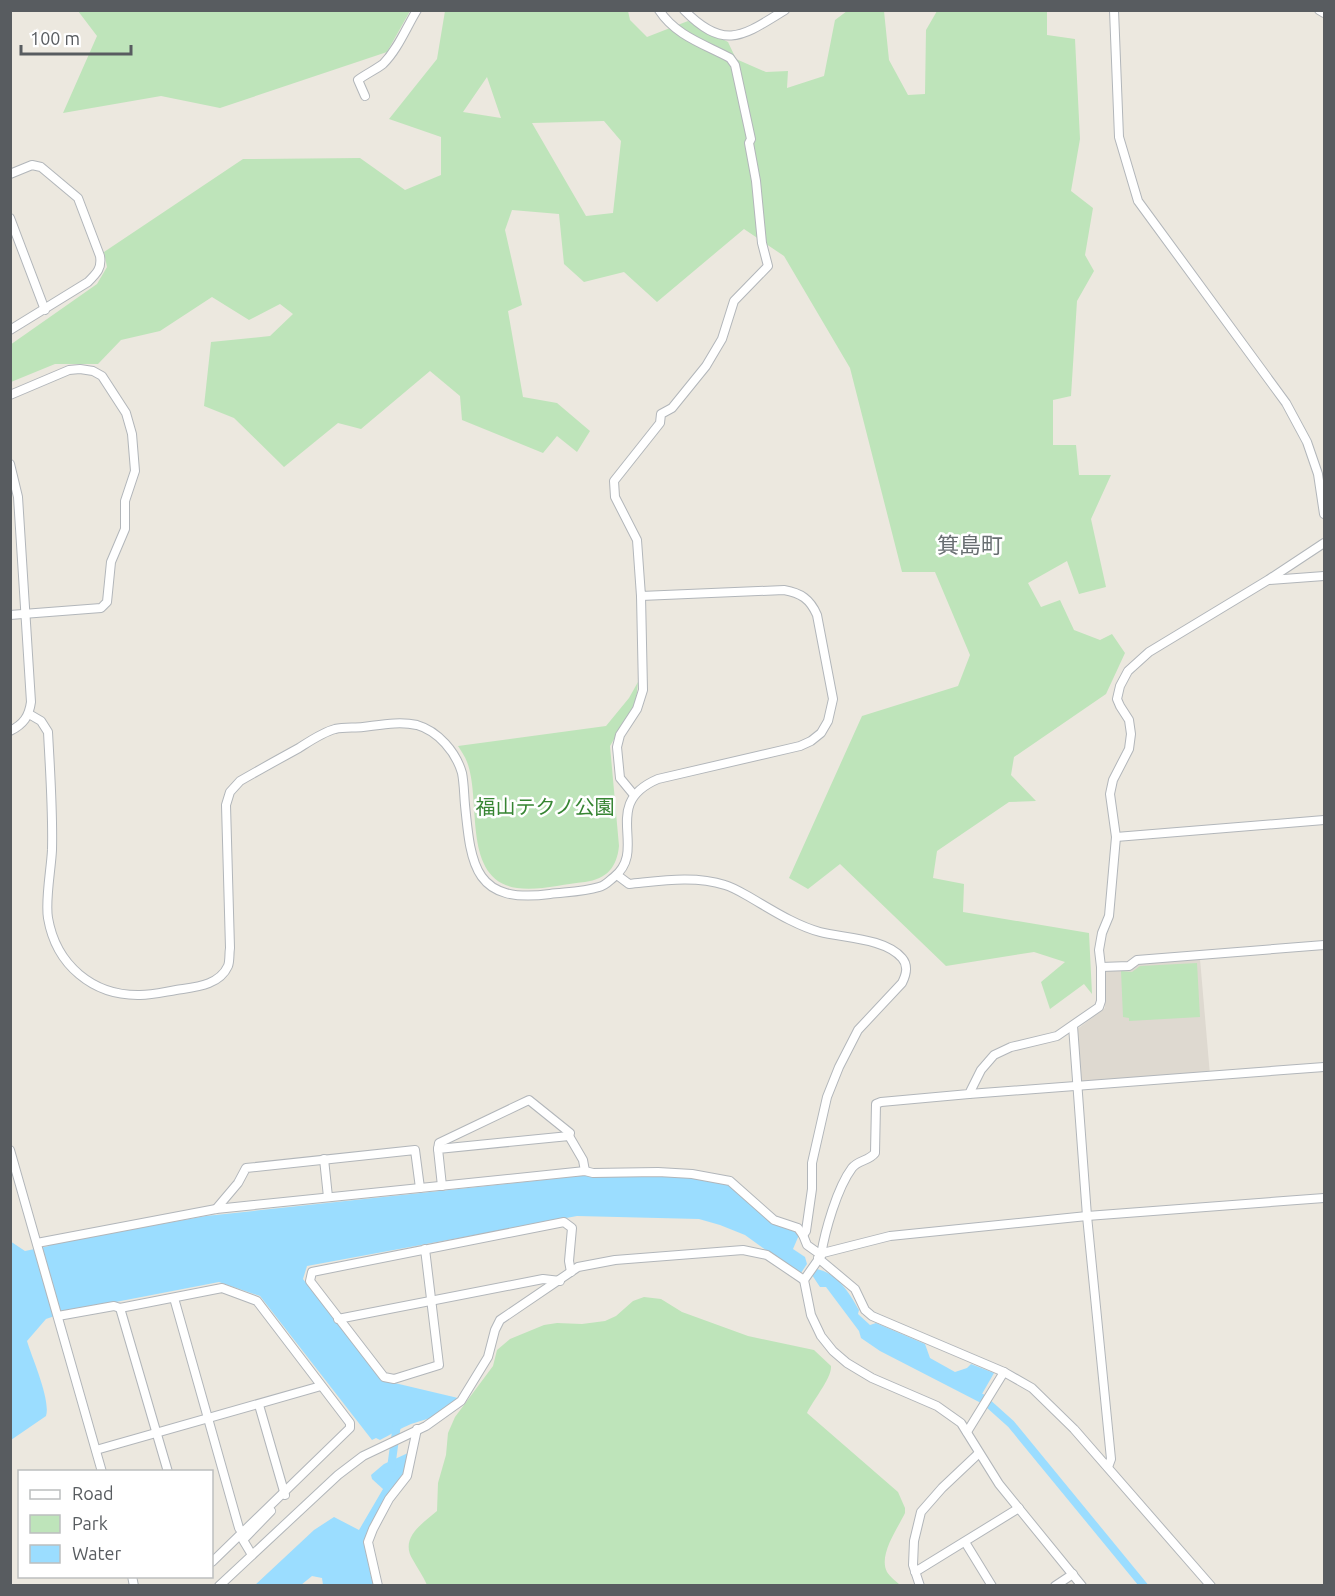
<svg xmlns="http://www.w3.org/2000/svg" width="1335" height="1596" viewBox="0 0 1335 1596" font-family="Ubuntu,'Noto Sans JP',sans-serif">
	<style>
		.education { fill: #ded9d0 }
		.green { fill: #bee4ba; fill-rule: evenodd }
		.water { fill: #9bddff }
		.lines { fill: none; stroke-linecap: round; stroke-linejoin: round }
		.canal { stroke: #9bddff; stroke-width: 8 }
		.minor-casing { stroke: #b2b6ba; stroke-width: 10 }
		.minor { stroke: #fff; stroke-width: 8 }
		.labels { text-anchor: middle; stroke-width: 5; stroke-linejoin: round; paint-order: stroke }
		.park-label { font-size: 20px; fill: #378533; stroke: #fff }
		.quarter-label { font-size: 22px; fill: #696f72; stroke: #fff }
	</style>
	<rect width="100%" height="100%" fill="#ece8df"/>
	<path class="education" d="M1200,959L1210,1075L1081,1083L1076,1030L1105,1008L1106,968L1131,969L1140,964Z"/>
	<g class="green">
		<path d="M78,11H410L387,52L220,108L161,96L63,113L97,36Z"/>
		<path d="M445,11H628L630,20L647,37L688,21L728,42L736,59L766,72L788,71L787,88L824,76L835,20L847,11H884L889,60L908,95L925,94L926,30L937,11H1047V35L1075,39L1080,139L1071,191L1093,208L1085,255L1094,271L1077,301L1071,396L1053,400V445H1076L1079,475H1111L1091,519L1106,587L1079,594L1067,561L1028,583L1041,607L1060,600L1074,630L1100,640L1112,634L1125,653L1106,694L1014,757L1011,775L1036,801L1009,802L937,851L933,878L964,884L963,912L1089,933L1092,994L1084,984L1050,1009L1041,982L1065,962L1034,952L946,966L840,864L808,889L789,878L862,716L958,686L970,655L935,572H902L850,368L784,256L744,229L657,302L624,272L584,282L564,264L559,214L512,210L505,230L522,305L508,311L523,397L557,403L590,431L577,452L557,436L543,453L462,420L460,396L430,371L361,429L338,423L284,467L234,418L204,406L211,342L270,336L293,314L280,304L249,320L212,297L160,331L121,340L98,364H55L11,382L10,345L97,284L107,267L104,252L243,159L360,158L405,190L441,175V137L389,119L437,59ZM487,77L501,118L463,112ZM604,121L621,141L613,213L586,216L532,123Z"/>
		<path d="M638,682L636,702L610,746L619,846C617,867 607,879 585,882C563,884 539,891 517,888C461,880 482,800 467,762C465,756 461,751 458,746L606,726L629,698Z"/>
		<path d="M1197,963L1200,1017L1129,1021V1018L1123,1017L1121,971L1132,972L1140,966Z"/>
		<path d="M644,1297L661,1299L682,1312L748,1336L814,1350L831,1366C832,1378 813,1400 807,1413L898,1492L905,1508V1513C898,1528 878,1555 887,1572C890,1577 896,1581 900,1585H427C423,1576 418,1569 413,1560C399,1538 422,1524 437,1511L438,1483L446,1455L448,1433L455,1417L493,1366L497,1350L510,1339L544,1325L557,1323L582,1324L605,1321L616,1316L633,1301Z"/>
	</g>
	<g class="water">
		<path d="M589,1175H665L696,1177L728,1182L776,1224L796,1230L799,1235L793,1249L805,1257L807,1264L801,1273L796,1272L745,1235L720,1225L699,1219L577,1216L307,1266L303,1279L382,1380L458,1398C441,1416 434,1417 411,1424C401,1428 390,1435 380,1440L376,1438L372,1440L260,1296L219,1282L69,1311L46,1319L27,1341C32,1358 51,1400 46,1416L11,1440L10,1241L25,1251L49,1246L50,1244L206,1216Z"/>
		<path d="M816,1269C837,1272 850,1294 859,1310L858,1314L870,1325L876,1323L925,1344L930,1358L955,1372L967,1368L971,1364L994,1373L982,1394L985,1397L981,1403L880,1351L861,1338L859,1331L826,1287H820L812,1275Z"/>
		<path d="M408,1453L404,1472L385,1498L367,1535L365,1548L373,1585H323L322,1578L312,1576L301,1585L254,1586L314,1530L334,1517L359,1530L383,1489L372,1479L371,1475L384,1464Z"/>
	</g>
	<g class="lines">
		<g class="canal">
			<path d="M982,1398L1011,1424L1144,1586"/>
			<path d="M391,1468L397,1424"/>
		</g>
		<defs>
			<g id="minor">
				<path d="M684,10C725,52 744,35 785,10"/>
				<path d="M1114,10L1119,137L1138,201L1286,403L1307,442L1318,474L1324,514"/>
				<path d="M1319,10L1324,13"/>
				<path d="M365,96L358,80C366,74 375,70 383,64C398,49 406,28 417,10"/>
				<path d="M10,174L32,165L41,167L78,198L100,256C102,268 97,273 88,282L10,330"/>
				<path d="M10,218L45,310"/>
				<path d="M10,395L69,370L80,369L93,371L102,376L126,413L132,434L135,471L125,501V529L111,562L107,602L101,608L10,615"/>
				<path d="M10,464L18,497L31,702C29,716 24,724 10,731"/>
				<path d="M1269,580L1324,576"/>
				<path d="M29,714L41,721L48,732C50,771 53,811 52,850C51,870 45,900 48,918C56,965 93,996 140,995C152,995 164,992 176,990C194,987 219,986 228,966C230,961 229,954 230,948L226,805L230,792L240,781C259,770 279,759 299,748C310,741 323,732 335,729C344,727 354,728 363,727C380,725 399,721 417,725C438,731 456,752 462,773C464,783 464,794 465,805C471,867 475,904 550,894C566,892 583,892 599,887C605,886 609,881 614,877C649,849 599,804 658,779L800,746L811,741L821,733L828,721L833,699L817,615C810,599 801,593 784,590L641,596L637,540L615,497L614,481L660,423L661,414L672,408L706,366L722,339L734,301L768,266L762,243L756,181L749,143L751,139L735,65L730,58C704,44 676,36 659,10"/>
				<path d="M634,795L620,778L617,747L620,735L637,709L643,690L641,596"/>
				<path d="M1116,837L1324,820"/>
				<path d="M617,875L629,884C660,881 694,875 725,885C732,887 739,891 746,895C769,908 794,925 820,932C843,938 885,938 902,958C909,966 906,975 902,983L858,1030L839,1067L827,1097L812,1163V1189L806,1231L803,1235"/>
				<path d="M1101,967L1129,966L1137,960L1324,945"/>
				<path d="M1073,1026L1087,1216L1111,1459L1108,1467"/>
				<path d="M969,1094L1324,1067"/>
				<path d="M438,1149L439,1143L529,1100L570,1133L569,1136"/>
				<path d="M10,1150L102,1472"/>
				<path d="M324,1159L328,1197"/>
				<path d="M442,1186L438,1149L569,1136L583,1160L585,1171"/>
				<path d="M216,1209L238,1183L246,1168L415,1150L420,1188"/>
				<path d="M37,1243L216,1209L585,1171L593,1173L658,1172L692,1174L730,1181L774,1220L798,1228L803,1235L807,1245L821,1255C825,1231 837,1188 852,1168C858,1160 869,1161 875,1153L876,1104L881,1102L969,1094L981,1070L994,1055L1011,1047L1057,1036L1099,1007L1101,1001V967L1099,950L1102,933L1109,916L1116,837L1110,794L1113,780L1129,749L1131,734L1129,720L1120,706L1117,699L1120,686L1128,671L1149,652L1268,580L1324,543"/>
				<path d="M425,1249L439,1365L394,1379L384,1377L310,1281L312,1272L564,1222L572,1228L569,1261L571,1272"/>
				<path d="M818,1258L855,1289L865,1310L872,1316L1004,1372L1032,1388L1074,1429L1211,1586"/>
				<path d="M174,1298L239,1528L242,1532"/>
				<path d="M120,1308L168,1472"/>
				<path d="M58,1316L114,1306L120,1308L222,1288L257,1301L350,1423V1428L212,1562"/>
				<path d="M338,1319L543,1279L560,1281"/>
				<path d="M259,1405L285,1495"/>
				<path d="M967,1432L1004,1372"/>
				<path d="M96,1450L321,1386"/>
				<path d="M965,1542L992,1586"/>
				<path d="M252,1555L243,1540L271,1511"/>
				<path d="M915,1572L1019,1508"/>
				<path d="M132,1576L134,1586"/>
				<path d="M219,1586L338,1475L363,1456L426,1426L461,1401L488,1357L495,1330L500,1320L578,1267L615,1260L743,1250L767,1255L804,1280"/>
				<path d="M378,1586L368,1542L373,1529L389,1499L407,1476L417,1429"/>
				<path d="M920,1586L913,1565L914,1541L921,1512L942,1488L978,1454"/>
				<path d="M1055,1586L1073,1574"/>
				<path d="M1082,1586L999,1484L961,1423L937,1406L872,1378L847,1363L833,1351L821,1336L811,1315L804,1280L823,1253L890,1236L1087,1216L1324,1198"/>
			</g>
		</defs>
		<use href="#minor" class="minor-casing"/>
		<use href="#minor" class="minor"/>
	</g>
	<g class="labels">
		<g class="park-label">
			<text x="545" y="814">福山テクノ公園</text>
		</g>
		<g class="quarter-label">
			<text x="970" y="553">箕島町</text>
		</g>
	</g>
	<rect width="1335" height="1596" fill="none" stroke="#585c60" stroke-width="24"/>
	<rect x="18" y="1470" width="195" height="108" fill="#ffffff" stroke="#bcbebf" stroke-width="1.5"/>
	<rect x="30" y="1490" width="30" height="9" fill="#ffffff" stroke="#bcbebf" stroke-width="1.5"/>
	<text x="72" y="1500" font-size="18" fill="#585c60">Road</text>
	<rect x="30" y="1515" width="30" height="18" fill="#bee4ba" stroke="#bcbebf" stroke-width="1.5"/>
	<text x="72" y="1530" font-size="18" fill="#585c60">Park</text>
	<rect x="30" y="1545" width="30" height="18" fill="#9bddff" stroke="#bcbebf" stroke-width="1.5"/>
	<text x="72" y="1560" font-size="18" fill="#585c60">Water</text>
	<path d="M21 45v9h110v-9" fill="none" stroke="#585c60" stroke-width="3"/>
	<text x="30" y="45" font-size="18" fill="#585c60" stroke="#ffffff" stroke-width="4.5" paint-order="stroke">100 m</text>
</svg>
